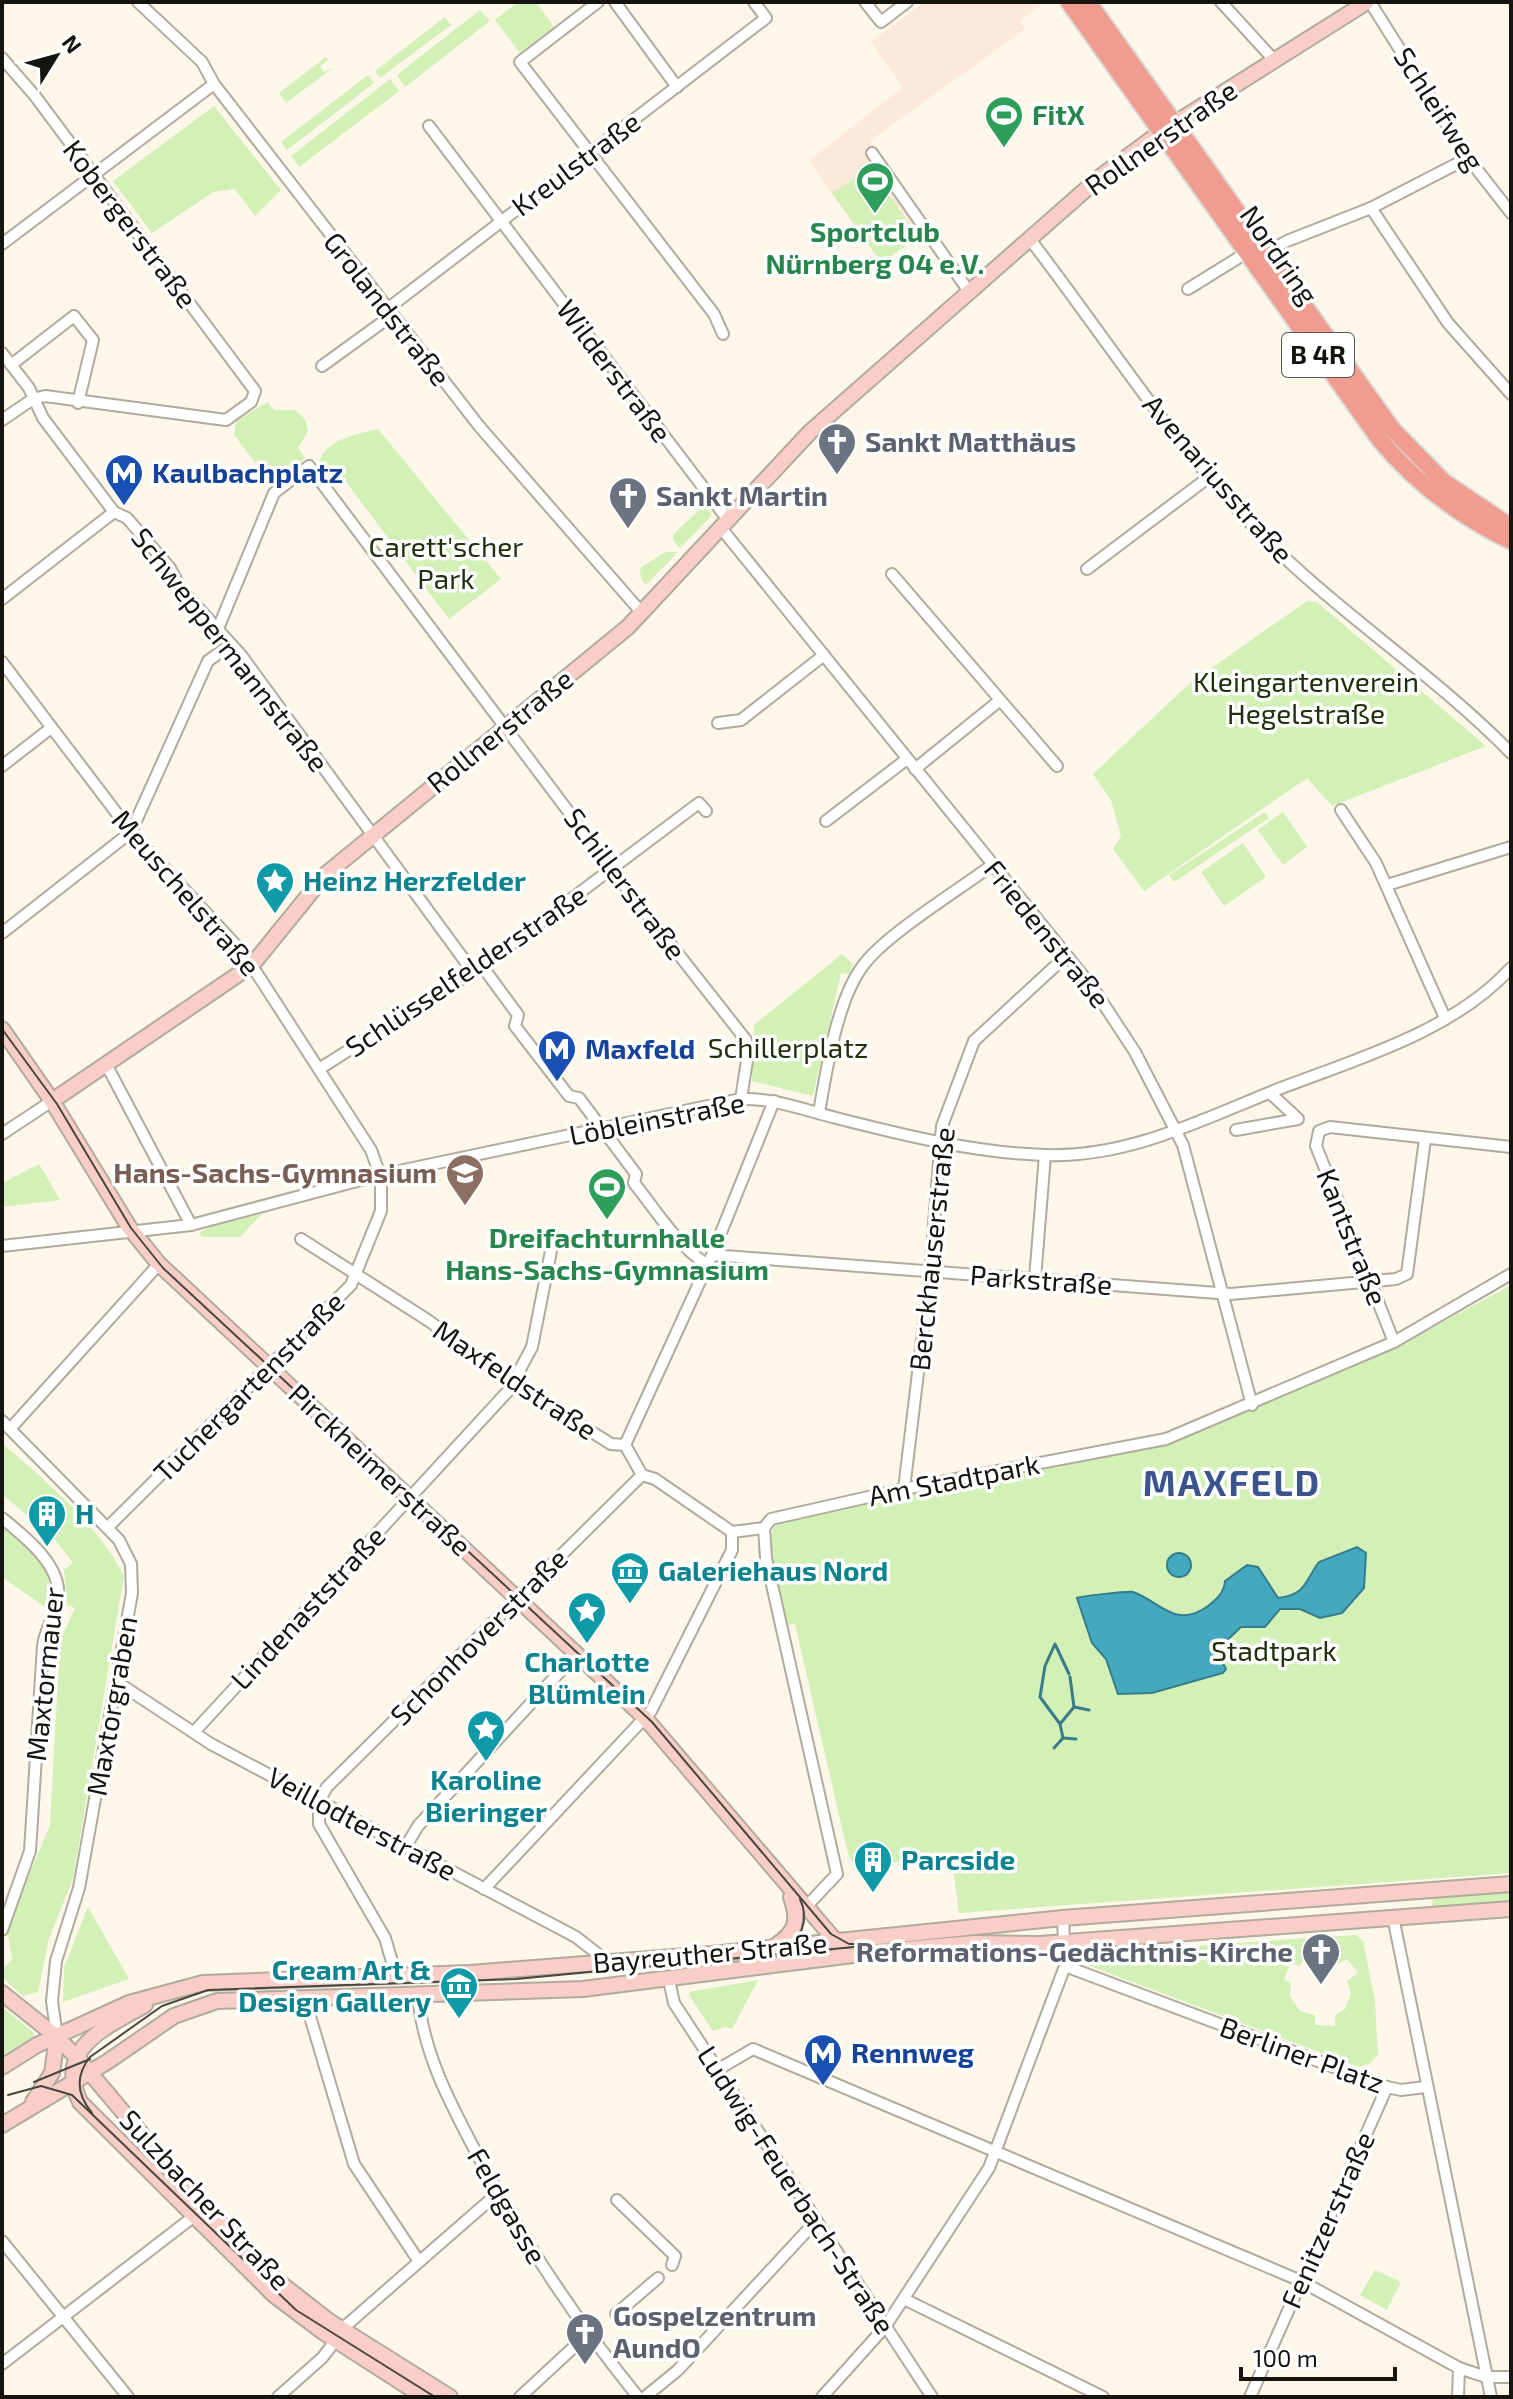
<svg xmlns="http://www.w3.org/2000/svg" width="1513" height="2399" viewBox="0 0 1513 2399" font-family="'Exo 2',sans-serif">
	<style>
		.industrial { fill: #fde9d9 }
		.green { fill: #d3f0b7 }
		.water { fill: #44a8be; stroke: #367c8a; stroke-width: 2 }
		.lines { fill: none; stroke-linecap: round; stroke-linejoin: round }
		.stream { stroke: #367c8a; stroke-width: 3 }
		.street-casing { stroke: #b0ab9d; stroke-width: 14 }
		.secondary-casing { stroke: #b0ab9d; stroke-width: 18 }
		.primary-casing { stroke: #dad9d9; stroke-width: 20 }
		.street { stroke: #fff; stroke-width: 10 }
		.secondary { stroke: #f8cec7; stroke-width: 14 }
		.primary { stroke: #f09c8e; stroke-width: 16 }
		.tram { stroke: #49463f; stroke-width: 2 }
		.labels { text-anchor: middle; stroke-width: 7; stroke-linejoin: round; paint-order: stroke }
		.shield { fill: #fff; stroke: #5c5a57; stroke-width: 2 }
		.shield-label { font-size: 26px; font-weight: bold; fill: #16140f }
		.street-label { font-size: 28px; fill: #16140f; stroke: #fff }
		.leisure-label { font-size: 28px; font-weight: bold; fill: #27864d; stroke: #fff }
		.worship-label { font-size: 28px; font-weight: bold; fill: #5b616d; stroke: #fff; text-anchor: start }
		.transit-label { font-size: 28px; font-weight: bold; fill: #164399; stroke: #fff; text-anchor: start }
		.park-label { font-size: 28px; fill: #202f0c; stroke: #fff }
		.culture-label { font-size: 28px; font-weight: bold; fill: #0d838f; stroke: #fff; text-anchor: start }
		.education-label { font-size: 28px; font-weight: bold; fill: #785e54; stroke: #fff; text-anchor: end }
		.district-label { font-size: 36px; font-weight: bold; letter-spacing: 2px; fill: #3c548e; stroke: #fff }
	</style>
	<rect width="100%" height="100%" fill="#fcf7e8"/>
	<path class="industrial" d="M924,2H1045L1020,21L1025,29L870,141L928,226L879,260L809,161L903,87L871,42Z"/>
	<g class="green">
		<path d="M518,2H536L554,27L520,53L495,20Z"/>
		<path d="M480,10L490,21L405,87L397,75Z"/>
		<path d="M445,17L451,25L380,78L375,71Z"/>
		<path d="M326,57L328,59L320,67L324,72L334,67L286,103L279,93Z"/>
		<path d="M368,75L374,83L287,150L281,142Z"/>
		<path d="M390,79L399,91L299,167L291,156Z"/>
		<path d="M214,106L281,190L255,216L235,189L213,192L152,233L113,181Z"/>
		<path d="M871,168L918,237L882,263L832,193Z"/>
		<path d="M267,402L274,410H295L305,419L308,431L298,448L305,458L278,480L267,478L234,435L236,422Z"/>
		<path d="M378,429L501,579L449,619L338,471L326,470L319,462C328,438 355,435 378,429Z"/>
		<path d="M704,505L712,515L680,548L673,540V535Z"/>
		<path d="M665,552H678L646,585L641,579L640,568Z"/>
		<path d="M1307,601L1317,602L1486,746L1332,806L1307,778L1144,891L1113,849L1121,836L1111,800L1093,774L1189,684Z"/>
		<path d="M1265,812L1269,818L1174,882L1169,875Z"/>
		<path d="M1283,812L1307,847L1283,865L1258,830Z"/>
		<path d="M1243,843L1266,877L1224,906L1201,872Z"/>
		<path d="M842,954L853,964L849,974L841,973L813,1096L752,1081L754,1025Z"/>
		<path d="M39,1164L60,1200L2,1207V1183Z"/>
		<path d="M262,1214L240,1237H201L200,1232L216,1224Z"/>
		<path d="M1511,1285V1873L959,1913L952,1860L854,1864L848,1854L795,1624L787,1625C780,1596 759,1548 777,1521L1148,1449L1394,1349Z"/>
		<path d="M2,1443C46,1482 97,1523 124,1576L73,1879L49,1938L38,1992L23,1996L2,1977V1971L12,1959L7,1928L50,1825L60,1641L75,1608L67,1605L64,1570L73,1563L53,1537L2,1494Z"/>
		<path d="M2,1521L42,1561L54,1597L48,1609L2,1577Z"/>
		<path d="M1511,1889V1903L1433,1910L1432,1895Z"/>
		<path d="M88,1907L129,1979L63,2002L64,1968Z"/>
		<path d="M1357,1935L1363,1941L1375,2001L1378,2054L1370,2063L1359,2067L1079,1962L1075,1955L1307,1938L1308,1957L1299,1966L1290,1963L1284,1980L1291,1983L1290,1996L1300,2011L1315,2015V2025L1335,2026V2015L1345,2009L1351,1994L1347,1981L1358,1973L1347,1959L1339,1964L1328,1958L1325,1937Z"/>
		<path d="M758,1980L732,2029L725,2027L713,2031L689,1995L690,1992Z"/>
		<path d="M2,2007L34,2033L32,2040L2,2061Z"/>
		<path d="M1375,2270L1401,2282L1387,2310L1360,2295Z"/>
	</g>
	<g class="water">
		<path d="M1357,1547L1366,1553L1364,1588L1342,1613L1320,1618L1300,1609H1280L1265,1627H1241L1219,1648V1656L1226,1669L1223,1673L1152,1693L1118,1694L1106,1659L1092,1643L1077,1598C1081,1596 1128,1591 1133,1592C1160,1601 1175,1630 1208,1606C1217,1599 1224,1593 1225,1581L1247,1565L1258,1567L1278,1598C1307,1594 1304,1582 1319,1562Z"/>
		<circle cx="1179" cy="1565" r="12"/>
	</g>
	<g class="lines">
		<g class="stream">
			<path d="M1074,1707L1089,1710"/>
			<path d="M1060,1724L1074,1707L1070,1677"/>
			<path d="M1063,1738L1060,1724L1040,1697L1045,1666L1055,1644L1069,1674"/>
			<path d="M1063,1738L1076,1739"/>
			<path d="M1054,1748L1063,1738"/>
		</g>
		<defs>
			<g id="street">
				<path d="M138,2L202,62L214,84L479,426L642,613"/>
				<path d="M598,2L520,62L714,314L723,334"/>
				<path d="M615,2L677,87"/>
				<path d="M865,2L881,22L907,2"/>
				<path d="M1221,2L1274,60"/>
				<path d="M1370,2L1468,158L1511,213"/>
				<path d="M2,58L35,96L255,391L251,402L226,420L45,396L33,399L2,420"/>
				<path d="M429,126L728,520"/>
				<path d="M872,153L970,293"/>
				<path d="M1371,208L1448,323L1511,394"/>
				<path d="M1029,238C1103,334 1168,437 1252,525C1331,609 1431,671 1511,753"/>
				<path d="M2,244L214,84"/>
				<path d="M1266,253L1287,241L1371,208L1468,158"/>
				<path d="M1188,289L1246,253"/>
				<path d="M386,310L766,18L754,2"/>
				<path d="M2,353L29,388L43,418L114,512L127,518L170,568L181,589L241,655L473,972"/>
				<path d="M11,365L74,316L93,340L78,403"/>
				<path d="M322,366L391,316"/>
				<path d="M721,528L1093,988L1135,1052L1183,1145L1252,1405"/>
				<path d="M1087,569L1209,477"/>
				<path d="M892,574L1057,766"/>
				<path d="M2,599L114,512"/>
				<path d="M217,631L274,493L309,466L613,871L746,1040L748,1054L741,1099"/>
				<path d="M2,662L131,832L245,955L371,1150L380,1175"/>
				<path d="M718,723L741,720L824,655"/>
				<path d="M2,766L51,728"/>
				<path d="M915,769L999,701"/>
				<path d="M1341,810L1376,863L1445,1018"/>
				<path d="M826,821L907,759"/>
				<path d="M1387,885L1511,847"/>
				<path d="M2,933L131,832L208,661L230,645"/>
				<path d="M482,966L518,1015L515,1026L569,1096L579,1098L636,1174L634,1183C656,1210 676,1244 706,1264"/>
				<path d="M106,1064L191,1225"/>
				<path d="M319,1069L482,966L699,803L706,811"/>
				<path d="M819,1113C826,1071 837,1001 862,967C883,936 959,890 992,865"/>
				<path d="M1236,1130L1298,1119L1270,1093"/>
				<path d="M2,1134L52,1101"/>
				<path d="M301,1239L429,1321L503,1376L611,1444L625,1445L642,1475L655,1479L732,1532L764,1528"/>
				<path d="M2,1246L191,1225L380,1175L741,1099C774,1098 804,1110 836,1118C903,1135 975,1153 1045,1155C1128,1158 1201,1120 1276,1090C1356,1059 1451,1033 1511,968"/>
				<path d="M712,1255L1231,1294L1396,1279L1407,1274L1425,1139"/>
				<path d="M1035,1279L1045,1155"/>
				<path d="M1394,1342L1316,1146L1319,1131L1330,1127L1511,1147"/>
				<path d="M2,1421L119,1540L131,1564L132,1593L79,1888L56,1961L52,2001L57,2037"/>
				<path d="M10,1429L159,1264"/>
				<path d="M625,1445L712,1255L774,1101"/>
				<path d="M904,1489L930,1273L942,1126L974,1041L1065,957"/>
				<path d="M2,1518C24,1536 62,1565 58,1598C56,1614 45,1629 43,1646L30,1851L2,1930"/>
				<path d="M108,1527L351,1285L381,1211V1188"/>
				<path d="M117,1682L211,1744L576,1937L608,1962"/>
				<path d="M195,1731L509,1390L532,1347L551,1251L547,1240"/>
				<path d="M319,1801L327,1787L642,1475"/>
				<path d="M319,1801V1824L385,1938L393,1965L406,1976"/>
				<path d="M406,1846L418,1826L577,1653"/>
				<path d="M484,1889L651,1711L732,1550V1532"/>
				<path d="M805,1908L837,1874L766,1558L764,1528L771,1519L904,1489L1166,1439L1394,1342L1511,1274"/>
				<path d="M1393,1917L1491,2397"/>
				<path d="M1065,1966L1387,2087L1401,2090L1425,2087"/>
				<path d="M669,1980L674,2003L932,2397"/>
				<path d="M418,1995C423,2053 450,2103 477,2154C523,2241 576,2320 638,2397"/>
				<path d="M308,1998L309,2013L354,2164L418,2260"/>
				<path d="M717,2070L753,2049L1301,2281L1459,2368L1486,2377H1511"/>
				<path d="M617,2200L675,2256L672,2265"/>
				<path d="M2,2241L128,2397"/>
				<path d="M904,2299L1103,2397"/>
				<path d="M616,2314L658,2278"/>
				<path d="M342,2329L498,2193"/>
				<path d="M2,2364L197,2214"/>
				<path d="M278,2397L322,2358L336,2340"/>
				<path d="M520,2397L589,2333"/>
				<path d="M645,2397L678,2370L816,2221"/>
				<path d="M822,2397L885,2327L989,2168L1065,1966L1063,1918"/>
				<path d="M1250,2397L1387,2087"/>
				<path d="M1458,2397L1459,2368"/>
			</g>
			<g id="secondary">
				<path d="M2,1029L52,1101L129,1227L158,1263L645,1718L839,1945"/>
				<path d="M52,1101L252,965L325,875L628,627L810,432L1100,177L1161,132L1367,2"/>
				<path d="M775,1946C797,1932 799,1920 791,1897"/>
				<path d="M2,1993L57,2037L80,2061L188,2189L275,2279L329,2321L450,2397"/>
				<path d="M145,2005C105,2028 55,2047 80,2102L274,2295L323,2332L424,2397"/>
				<path d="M2,2067L37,2045L129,2003L203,1983L470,1973L712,1954L1063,1918L1511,1884"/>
				<path d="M33,2102L52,2073L57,2037"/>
				<path d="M2,2125L107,2062L174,2016L217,2001L583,1989L893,1950L975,1943L1040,1944L1511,1909"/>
			</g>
			<g id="primary">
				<path d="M1069,2L1380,440C1416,483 1461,517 1511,541"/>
				<path d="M1088,2L1392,429L1444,482L1511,527"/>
			</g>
		</defs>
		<use href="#street" class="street-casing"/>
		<use href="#secondary" class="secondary-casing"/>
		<use href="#primary" class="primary-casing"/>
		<use href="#street" class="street"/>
		<use href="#secondary" class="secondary"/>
		<use href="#primary" class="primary"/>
		<g class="tram">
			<path d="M2,1029L57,1104L131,1228L163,1268L652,1722L831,1934L849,1944H867"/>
			<path d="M781,1953C801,1942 810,1920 800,1899"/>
			<path d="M34,2082L90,2059"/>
			<path d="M8,2095L41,2086L72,2095L296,2310L435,2397"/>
			<path d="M92,2113C77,2095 75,2076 90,2057L162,2006L208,1990L516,1979L854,1947"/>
		</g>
	</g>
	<defs>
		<symbol id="stadium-pin" viewBox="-11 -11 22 30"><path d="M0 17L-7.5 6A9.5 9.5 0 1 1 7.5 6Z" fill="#2e9e5b" stroke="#fff"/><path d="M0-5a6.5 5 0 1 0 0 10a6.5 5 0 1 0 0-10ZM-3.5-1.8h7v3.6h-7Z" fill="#fff"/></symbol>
		<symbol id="church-pin" viewBox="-11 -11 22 30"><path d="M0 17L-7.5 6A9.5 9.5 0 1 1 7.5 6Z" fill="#6b7280" stroke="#fff"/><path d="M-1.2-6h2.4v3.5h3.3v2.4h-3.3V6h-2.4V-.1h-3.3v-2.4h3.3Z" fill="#fff"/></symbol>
		<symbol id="metro-pin" viewBox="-11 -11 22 30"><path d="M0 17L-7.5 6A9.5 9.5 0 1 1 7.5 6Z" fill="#1a4fb4" stroke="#fff"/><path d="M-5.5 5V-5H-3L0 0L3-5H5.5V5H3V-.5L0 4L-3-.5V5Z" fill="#fff"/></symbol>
		<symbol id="sight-pin" viewBox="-11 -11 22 30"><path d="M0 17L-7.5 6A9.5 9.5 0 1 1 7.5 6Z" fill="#0f9aa8" stroke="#fff"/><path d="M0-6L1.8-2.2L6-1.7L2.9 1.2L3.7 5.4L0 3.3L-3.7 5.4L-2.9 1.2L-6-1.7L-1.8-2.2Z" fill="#fff"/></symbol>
		<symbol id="school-pin" viewBox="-11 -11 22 30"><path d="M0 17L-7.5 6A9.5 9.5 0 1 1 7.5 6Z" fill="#8d6e63" stroke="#fff"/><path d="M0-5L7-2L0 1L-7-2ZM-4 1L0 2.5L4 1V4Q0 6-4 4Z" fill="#fff"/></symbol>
		<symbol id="building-pin" viewBox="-11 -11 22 30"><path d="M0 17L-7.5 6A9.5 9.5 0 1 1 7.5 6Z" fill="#0f9aa8" stroke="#fff"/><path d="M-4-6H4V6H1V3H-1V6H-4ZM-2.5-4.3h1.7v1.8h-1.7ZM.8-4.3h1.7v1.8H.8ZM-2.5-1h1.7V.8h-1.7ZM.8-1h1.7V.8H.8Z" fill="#fff"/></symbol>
		<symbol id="museum-pin" viewBox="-11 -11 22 30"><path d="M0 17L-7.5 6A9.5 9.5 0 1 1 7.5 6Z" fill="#0f9aa8" stroke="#fff"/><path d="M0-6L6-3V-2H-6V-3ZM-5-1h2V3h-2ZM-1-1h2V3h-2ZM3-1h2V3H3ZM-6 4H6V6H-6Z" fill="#fff"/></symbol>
	</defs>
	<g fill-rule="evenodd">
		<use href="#stadium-pin" x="982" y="93" width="44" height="60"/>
		<use href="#stadium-pin" x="853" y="159" width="44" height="60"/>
		<use href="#church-pin" x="815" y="420" width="44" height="60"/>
		<use href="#metro-pin" x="102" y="451" width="44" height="60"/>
		<use href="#church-pin" x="606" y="474" width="44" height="60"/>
		<use href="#sight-pin" x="253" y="859" width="44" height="60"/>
		<use href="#metro-pin" x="535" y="1027" width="44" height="60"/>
		<use href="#school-pin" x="443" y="1151" width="44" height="60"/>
		<use href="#stadium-pin" x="585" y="1165" width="44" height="60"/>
		<use href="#building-pin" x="25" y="1492" width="44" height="60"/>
		<use href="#museum-pin" x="608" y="1549" width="44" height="60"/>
		<use href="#sight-pin" x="565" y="1589" width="44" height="60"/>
		<use href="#sight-pin" x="464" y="1707" width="44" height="60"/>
		<use href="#building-pin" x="851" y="1838" width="44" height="60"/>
		<use href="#church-pin" x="1299" y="1930" width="44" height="60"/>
		<use href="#museum-pin" x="437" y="1964" width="44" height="60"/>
		<use href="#metro-pin" x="801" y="2031" width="44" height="60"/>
		<use href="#church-pin" x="563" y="2310" width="44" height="60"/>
	</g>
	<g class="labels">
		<rect class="shield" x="1282" y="333" width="72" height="44" rx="6"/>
		<g class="shield-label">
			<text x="1318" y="364">B 4R</text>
		</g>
		<g class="street-label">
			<text transform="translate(1439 109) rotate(57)" y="10">Schleifweg</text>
			<text transform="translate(1161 138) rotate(-35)" y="10">Rollnerstraße</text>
			<text transform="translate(576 164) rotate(-37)" y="10">Kreulstraße</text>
			<text transform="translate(130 224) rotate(53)" y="10">Kobergerstraße</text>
			<text transform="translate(1279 255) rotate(55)" y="10">Nordring</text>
			<text transform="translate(387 309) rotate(52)" y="10">Grolandstraße</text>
			<text transform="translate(614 371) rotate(53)" y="10">Wilderstraße</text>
			<text transform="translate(1218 479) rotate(49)" y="10">Avenariusstraße</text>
			<text transform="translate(230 650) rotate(52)" y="10">Schweppermannstraße</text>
			<text transform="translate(500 731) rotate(-39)" y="10">Rollnerstraße</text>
			<text transform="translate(625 884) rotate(53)" y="10">Schillerstraße</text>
			<text transform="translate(186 893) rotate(49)" y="10">Meuschelstraße</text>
			<text transform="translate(1047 934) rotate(51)" y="10">Friedenstraße</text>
			<text transform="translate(466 971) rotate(-34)" y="10">Schlüsselfelderstraße</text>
			<text transform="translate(657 1119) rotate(-11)" y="10">Löbleinstraße</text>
			<text transform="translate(1352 1237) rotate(68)" y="10">Kantstraße</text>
			<text transform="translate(932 1249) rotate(-84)" y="10">Berckhauserstraße</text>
			<text transform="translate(1041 1280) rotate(4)" y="10">Parkstraße</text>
			<text transform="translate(515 1380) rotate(34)" y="10">Maxfeldstraße</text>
			<text transform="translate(249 1387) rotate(-45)" y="10">Tuchergartenstraße</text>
			<text transform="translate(380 1470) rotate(43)" y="10">Pirckheimerstraße</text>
			<text transform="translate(954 1480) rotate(-11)" y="10">Am Stadtpark</text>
			<text transform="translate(308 1608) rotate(-47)" y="10">Lindenaststraße</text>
			<text transform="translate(479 1637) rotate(-45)" y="10">Schonhoverstraße</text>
			<text transform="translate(45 1674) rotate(-84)" y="10">Maxtormauer</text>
			<text transform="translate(112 1706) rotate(-80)" y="10">Maxtorgraben</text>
			<text transform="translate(362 1824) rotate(28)" y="10">Veillodterstraße</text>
			<text transform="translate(710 1953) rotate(-5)" y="10">Bayreuther Straße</text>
			<text transform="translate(1302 2055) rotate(20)" y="10">Berliner Platz</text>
			<text transform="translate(796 2190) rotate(57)" y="10">Ludwig-Feuerbach-Straße</text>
			<text transform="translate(205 2200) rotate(47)" y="10">Sulzbacher Straße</text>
			<text transform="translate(507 2206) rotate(60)" y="10">Feldgasse</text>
			<text transform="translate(1328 2220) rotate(-66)" y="10">Fenitzerstraße</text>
		</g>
		<g class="leisure-label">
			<text x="1032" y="125" text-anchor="start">FitX</text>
			<text x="875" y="242">Sportclub<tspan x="875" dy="32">Nürnberg 04 e.V.</tspan></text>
			<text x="607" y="1248">Dreifachturnhalle<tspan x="607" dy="32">Hans-Sachs-Gymnasium</tspan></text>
		</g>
		<g class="worship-label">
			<text x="865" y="452">Sankt Matthäus</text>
			<text x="656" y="506">Sankt Martin</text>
			<text x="1293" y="1962" text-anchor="end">Reformations-Gedächtnis-Kirche</text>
			<text x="613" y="2326">Gospelzentrum<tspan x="613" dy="32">AundO</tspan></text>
		</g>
		<g class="transit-label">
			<text x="152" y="483">Kaulbachplatz</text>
			<text x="585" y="1059">Maxfeld</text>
			<text x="851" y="2063">Rennweg</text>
		</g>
		<g class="park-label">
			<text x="446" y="557">Carett'scher<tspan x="446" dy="32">Park</tspan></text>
			<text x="1306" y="692">Kleingartenverein<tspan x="1306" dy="32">Hegelstraße</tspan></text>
			<text x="788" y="1058">Schillerplatz</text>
			<text x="1274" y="1661">Stadtpark</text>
		</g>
		<g class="culture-label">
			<text x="303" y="891">Heinz Herzfelder</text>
			<text x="75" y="1524">H</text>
			<text x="658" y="1581">Galeriehaus Nord</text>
			<text x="587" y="1672" text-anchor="middle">Charlotte<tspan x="587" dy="32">Blümlein</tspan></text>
			<text x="486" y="1790" text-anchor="middle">Karoline<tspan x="486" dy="32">Bieringer</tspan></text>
			<text x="901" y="1870">Parcside</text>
			<text x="431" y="1980" text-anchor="end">Cream Art &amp;<tspan x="431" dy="32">Design Gallery</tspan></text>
		</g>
		<g class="education-label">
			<text x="437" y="1183">Hans-Sachs-Gymnasium</text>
		</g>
		<g class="district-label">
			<text x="1232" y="1496">MAXFELD</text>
		</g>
	</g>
	<rect width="1513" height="2399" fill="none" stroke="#16140f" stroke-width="8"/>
	<g transform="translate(56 56) rotate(53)" stroke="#ffffff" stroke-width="6" paint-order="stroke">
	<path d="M0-6L14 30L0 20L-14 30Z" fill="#16140f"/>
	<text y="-12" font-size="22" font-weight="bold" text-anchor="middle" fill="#16140f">N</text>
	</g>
	<path d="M1241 2367v12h154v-12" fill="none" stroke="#16140f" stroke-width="4"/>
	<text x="1253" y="2367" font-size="24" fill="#16140f" stroke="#ffffff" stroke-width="6" paint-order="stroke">100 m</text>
</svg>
